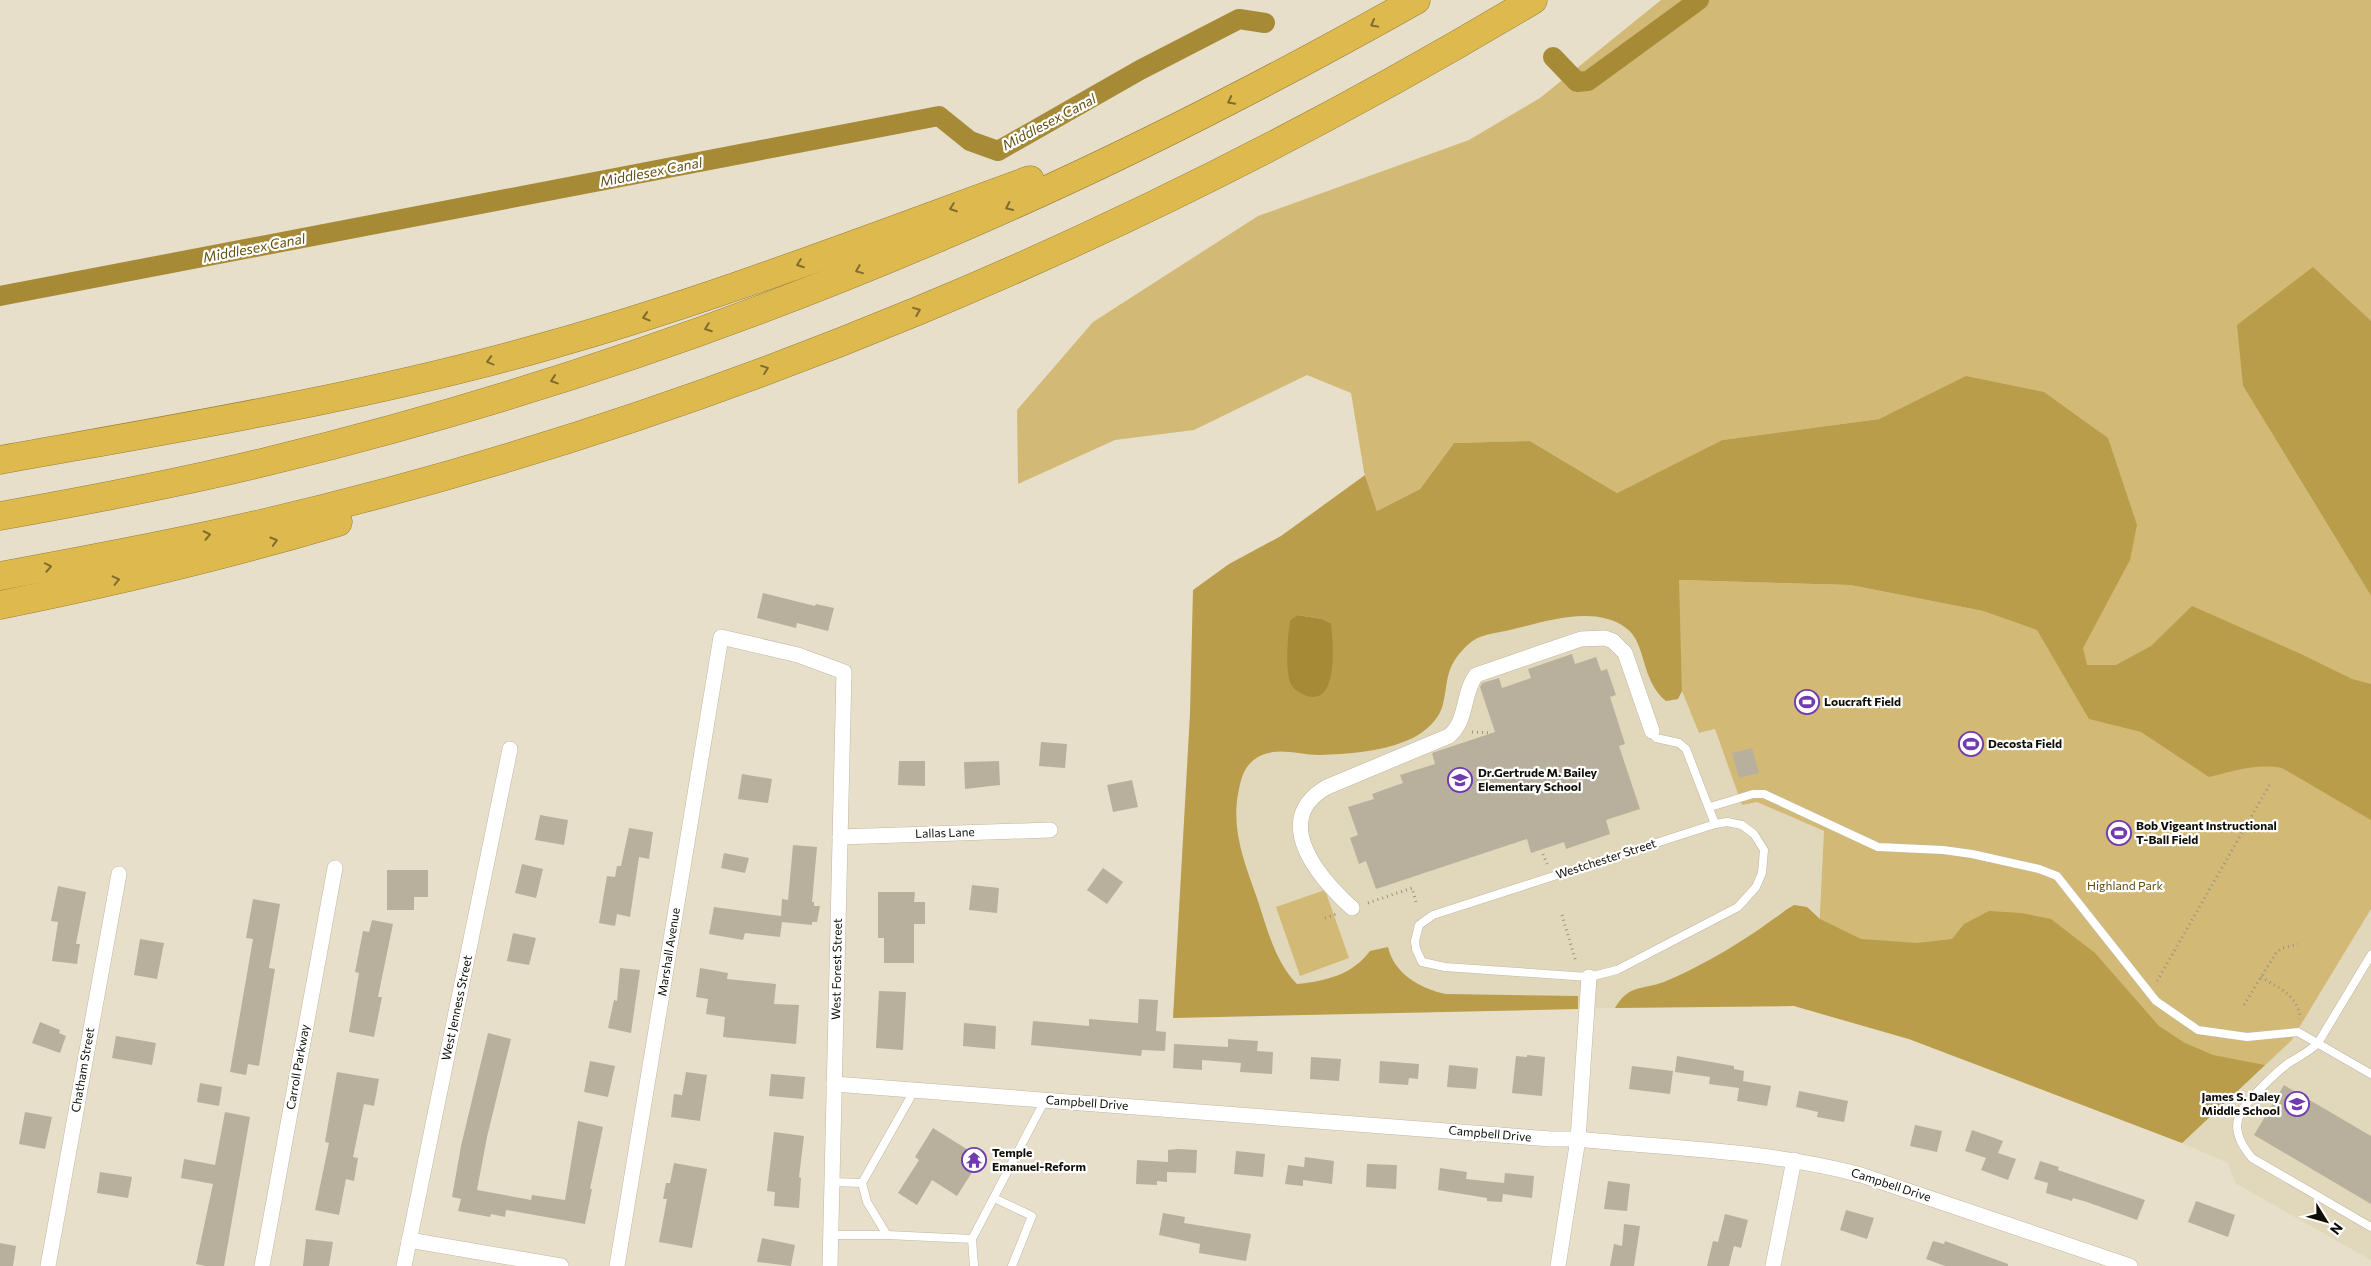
<svg xmlns="http://www.w3.org/2000/svg" width="2371" height="1266" viewBox="0 0 2371 1266" font-family="Commissioner,sans-serif">
	<style>
		.built { fill: #e1d7ba }
		.green { fill: #d2ba76 }
		.forest { fill: #ba9d4a; fill-rule: evenodd }
		.water { fill: #a68a36 }
		.lines { fill: none; stroke-linecap: round; stroke-linejoin: round }
		.canal { stroke: #a68a36; stroke-width: 20 }
		.building { fill: #b8b09c }
		.lane-casing { stroke: #bfb7a3; stroke-width: 9 }
		.street-casing { stroke: #bfb7a3; stroke-width: 16 }
		.highway-casing { stroke: #967d35; stroke-width: 29 }
		.path { stroke: #989283; stroke-width: 3; stroke-dasharray: 1 4; stroke-linecap: butt }
		.lane { stroke: #fff; stroke-width: 8 }
		.street { stroke: #fff; stroke-width: 15 }
		.highway { stroke: #deba4e; stroke-width: 28 }
		.oneway { stroke: #816c2e }
		.labels { text-anchor: middle; stroke-width: 4.5; stroke-linejoin: round; paint-order: stroke }
		.poi-label { font-size: 12px; font-weight: bold; fill: #0f0d06; stroke: #fff; text-anchor: start }
		.street-label { font-size: 12px; fill: #0f0d06; stroke: #fff }
		.park-label { font-size: 12px; fill: #614d0b; stroke: #fff }
		.water-label { font-size: 14px; font-style: italic; fill: #645111; stroke: #fff }
	</style>
	<rect width="100%" height="100%" fill="#e7dfca"/>
	<g class="built">
		<path d="M1678,580L1700,733L1715,729L1725,758L1757,802L1824,831L1815,1012L1794,1006L1615,1008L1173,1018L1190,714L1193,590Z"/>
		<path d="M2371,909V1260L2235,1183L2228,1163L2182,1143L2291,1041Z"/>
	</g>
	<g class="green">
		<path d="M1661,0H2371V321L2367,319L2243,386L2371,596V909L2291,1041L2182,1143L1909,1039L1815,1012L1824,831L1757,802L1742,805L1715,729L1699,733L1682,691L1678,580L1850,585L1983,611L2055,636L1966,377L1879,419L1722,440L1617,493L1530,441L1454,443L1420,489L1377,511L1364,472L1351,393L1307,375L1194,430L1115,440L1018,484L1017,410L1093,322L1258,216L1469,140L1540,98Z"/>
		<path d="M1325,890L1349,958L1300,976L1276,907Z"/>
	</g>
	<g class="forest">
		<path d="M2313,267L2371,321V596L2243,386L2237,325Z"/>
		<path d="M1966,376L2044,392L2108,438L2137,525L2130,560L2083,648L2087,665H2116L2151,646L2192,606L2301,654L2352,679L2371,684V820L2282,768C2257,763 2233,771 2209,777L2141,732L2089,719L2037,630L1983,611L1850,585L1679,580L1682,691L1678,699L1666,701C1640,680 1647,643 1626,628C1595,605 1548,621 1514,629C1503,632 1490,633 1480,637C1472,640 1465,647 1459,654C1445,672 1448,684 1443,704C1439,722 1421,735 1406,741C1379,752 1348,754 1319,755C1298,755 1278,746 1258,757C1245,765 1242,775 1239,789C1230,829 1245,864 1258,901C1267,929 1276,963 1297,984C1326,981 1352,975 1370,951L1388,947C1394,974 1421,989 1446,994L1578,996V1009L1173,1018L1190,714L1193,590L1229,564L1281,536L1365,475L1377,511L1420,489L1454,443L1530,441L1617,493L1722,440L1879,419ZM1297,615L1322,619L1331,623L1288,655L1290,620Z"/>
		<path d="M1794,905L1807,907L1820,919L1861,939L1917,943L1952,939L1964,924L1989,911L2021,913L2051,919L2095,953L2159,1026L2185,1043L2213,1055L2265,1065L2182,1143L1909,1039L1794,1006L1615,1008C1629,984 1642,990 1664,982C1700,967 1741,943 1772,920C1780,915 1786,909 1794,905Z"/>
	</g>
	<path class="water" d="M1297,615L1322,619L1331,623C1333,640 1339,706 1307,696C1300,693 1293,690 1290,682C1285,666 1288,636 1290,620Z"/>
	<g class="lines">
		<g class="canal">
			<path d="M1553,57L1577,82L1588,81L1699,0"/>
			<path d="M0,296L939,116L970,141L998,151L1140,70L1239,19L1265,23"/>
		</g>
	</g>
	<g class="building">
		<path d="M763,593L815,606L816,604L834,608L828,631L797,623L796,628L757,618Z"/>
		<path d="M1572,654L1575,664L1596,657L1601,671L1607,669L1616,695L1610,697L1625,744L1619,746L1640,809L1606,820L1610,834L1566,849L1564,842L1531,853L1527,839L1376,889L1366,861L1359,864L1350,838L1358,835L1348,807L1374,799L1372,794L1403,783L1400,775L1435,764L1432,753L1495,732L1480,687L1482,683L1499,678L1502,688L1531,678L1528,669Z"/>
		<path d="M1041,742L1067,744L1065,768L1039,766Z"/>
		<path d="M1752,748L1759,773L1739,778L1732,753Z"/>
		<path d="M899,761H925V786L898,785Z"/>
		<path d="M999,761L1000,785L965,789L964,762Z"/>
		<path d="M742,774L772,779L768,803L738,799Z"/>
		<path d="M1132,780L1138,807L1113,812L1107,785Z"/>
		<path d="M540,815L568,820L564,845L535,840Z"/>
		<path d="M629,828L653,832L649,859L639,857L630,917L617,914L615,926L599,923L607,876L615,877L617,866H621Z"/>
		<path d="M793,845L817,847L812,902H814V906H820L817,922H812V925L782,922L780,937L745,933L743,940L709,934L714,907L781,916L782,899L788,900Z"/>
		<path d="M724,853L749,858L745,873L721,868Z"/>
		<path d="M522,864L543,869L536,898L515,893Z"/>
		<path d="M1103,868L1123,882L1107,904L1087,890Z"/>
		<path d="M387,870H428V897H414V910H387Z"/>
		<path d="M972,885L999,888L997,913L969,910Z"/>
		<path d="M58,886L86,892L76,944H80L77,964L52,961L58,922L51,921Z"/>
		<path d="M878,892H915L914,902H925V924H914V963H884V938H878Z"/>
		<path d="M253,899L280,904L269,968L275,969L259,1066L248,1064L246,1075L230,1072L253,939L246,938Z"/>
		<path d="M372,920L393,924L378,997H382L374,1037L349,1032L359,973L355,972L363,931L369,932Z"/>
		<path d="M513,933L536,938L529,965L507,961Z"/>
		<path d="M140,939L164,943L157,979L134,975Z"/>
		<path d="M620,968L640,970L631,1033L608,1028L614,1000L617,1001Z"/>
		<path d="M700,968L728,973L727,979L776,984L774,1004L799,1005L796,1044L723,1037L725,1017L706,1014L708,999L696,997Z"/>
		<path d="M879,991L906,992L903,1050L876,1048Z"/>
		<path d="M1139,999L1158,1000L1156,1031L1166,1032L1165,1051L1142,1050L1141,1056L1031,1045L1033,1021L1089,1026V1019L1138,1023Z"/>
		<path d="M40,1022L60,1030L59,1033L66,1036L60,1053L32,1043Z"/>
		<path d="M964,1023L996,1026L995,1049L963,1046Z"/>
		<path d="M488,1033L511,1039L487,1137L477,1190L531,1200L532,1195L565,1200L578,1121L603,1127L590,1189H592L585,1224L506,1210L505,1217L491,1214L490,1217L458,1211L461,1199L452,1197L461,1146Z"/>
		<path d="M116,1036L156,1043L152,1065L112,1058Z"/>
		<path d="M1228,1039L1258,1041L1257,1051L1273,1052L1272,1074L1240,1072L1241,1063L1202,1060V1070L1173,1068L1174,1044L1228,1047Z"/>
		<path d="M1527,1055L1545,1057L1542,1096L1512,1093L1516,1056L1527,1057Z"/>
		<path d="M1677,1056L1734,1066V1069L1744,1071L1743,1081L1771,1086L1767,1106L1737,1101L1739,1088L1709,1084L1710,1077L1675,1072Z"/>
		<path d="M1311,1057L1341,1059L1339,1081L1310,1079Z"/>
		<path d="M590,1061L615,1066L608,1097L584,1092Z"/>
		<path d="M1380,1061L1419,1064L1418,1079L1409,1078L1408,1085L1379,1083Z"/>
		<path d="M1449,1065L1478,1068L1476,1089L1447,1087Z"/>
		<path d="M1632,1066L1673,1071L1670,1094L1629,1089Z"/>
		<path d="M337,1072L379,1079L374,1106L364,1104L353,1157L358,1158L354,1181L346,1179L339,1215L315,1210L329,1143L325,1142Z"/>
		<path d="M686,1072L707,1075L700,1121L671,1117L674,1094L682,1095Z"/>
		<path d="M771,1074L805,1077L803,1099L769,1096Z"/>
		<path d="M200,1083L222,1087L219,1106L197,1102Z"/>
		<path d="M2284,1085L2371,1136V1204L2254,1135Z"/>
		<path d="M1799,1091L1848,1101L1844,1122L1817,1117L1818,1112L1796,1107Z"/>
		<path d="M25,1112L52,1117L45,1149L19,1144Z"/>
		<path d="M225,1112L250,1117L224,1266H206L196,1264L213,1184L181,1178L184,1159L215,1165Z"/>
		<path d="M1915,1125L1942,1131L1937,1152L1910,1146Z"/>
		<path d="M933,1128L981,1158L957,1196L932,1180L917,1205L898,1193L919,1160L915,1157Z"/>
		<path d="M1972,1130L2003,1141L1998,1153L2016,1159L2008,1180L1981,1170L1986,1158L1965,1151Z"/>
		<path d="M774,1132L804,1136L799,1177L801,1178L799,1208L774,1206L775,1192L767,1191Z"/>
		<path d="M1178,1149L1197,1150L1196,1173L1167,1172V1182L1157,1181V1185L1136,1184L1137,1160L1168,1162V1150Z"/>
		<path d="M1236,1151L1265,1154L1263,1177L1234,1174Z"/>
		<path d="M1305,1157L1334,1161L1332,1184L1303,1180V1186L1285,1184L1288,1165L1304,1167Z"/>
		<path d="M2040,1161L2059,1167L2058,1170L2145,1200L2137,1220L2087,1202L2073,1198L2072,1201L2046,1193L2048,1183L2034,1179Z"/>
		<path d="M674,1163L707,1169L692,1248L659,1242L667,1199H663L666,1183H670Z"/>
		<path d="M1367,1164L1397,1165L1396,1189L1366,1187Z"/>
		<path d="M1440,1168L1467,1172L1466,1179L1504,1183L1505,1173L1534,1176L1532,1198L1503,1194L1502,1202L1487,1201V1198L1438,1190Z"/>
		<path d="M100,1172L132,1177L128,1198L97,1193Z"/>
		<path d="M1608,1181L1630,1184L1627,1211L1604,1209Z"/>
		<path d="M2196,1201L2235,1215L2228,1237L2188,1222Z"/>
		<path d="M1846,1210L1874,1218L1867,1239L1840,1230Z"/>
		<path d="M1163,1213L1185,1217L1184,1223L1251,1234L1246,1261L1199,1253L1200,1244L1159,1235Z"/>
		<path d="M1725,1214L1748,1220L1741,1248L1734,1246L1729,1266H1707L1713,1241L1718,1242Z"/>
		<path d="M1624,1224L1640,1226L1634,1266H1610L1614,1244L1622,1246Z"/>
		<path d="M762,1238L795,1245L791,1266L757,1262Z"/>
		<path d="M306,1239L333,1242L329,1266H303Z"/>
		<path d="M1933,1241L1944,1244L1945,1241L2008,1264V1266H1945L1926,1259Z"/>
		<path d="M0,1243L16,1246L13,1266H0Z"/>
	</g>
	<g class="lines">
		<defs>
			<g id="lane">
				<path d="M1652,731L1656,738L1679,743L1686,749L1715,824"/>
				<path d="M1710,807L1753,794H1764L1878,847L1943,850L1972,854L2039,869L2057,876L2156,1001L2198,1030L2247,1037L2298,1032L2371,1074"/>
				<path d="M1727,822L1742,825L1754,834L1764,850L1762,873L1756,887L1738,907L1642,957L1617,970L1589,977L1445,967L1422,962L1416,949L1415,941L1419,925L1433,915L1715,824Z"/>
				<path d="M2371,955L2318,1043C2308,1053 2297,1057 2286,1065C2277,1072 2269,1080 2260,1089C2236,1113 2227,1128 2252,1158L2371,1227"/>
				<path d="M832,1182L862,1183L914,1091"/>
				<path d="M862,1183L867,1202L887,1235"/>
				<path d="M994,1198L1032,1216L1012,1266"/>
				<path d="M831,1235H887L972,1239L1045,1100"/>
				<path d="M972,1239L974,1266"/>
			</g>
			<g id="street">
				<path d="M840,837L1050,830"/>
				<path d="M1352,908C1319,878 1269,820 1327,787L1449,736C1468,720 1462,694 1476,675L1581,639L1605,638L1613,641L1625,653L1652,731"/>
				<path d="M834,1084L1551,1139H1578C1673,1149 1768,1150 1861,1175L2130,1266"/>
				<path d="M409,1240L561,1266"/>
				<path d="M48,1266L119,874"/>
				<path d="M262,1266L335,868"/>
				<path d="M404,1266L510,749"/>
				<path d="M617,1266L721,637L798,655L844,672L830,1266"/>
				<path d="M1558,1266L1578,1139L1589,977"/>
				<path d="M1773,1266L1794,1160"/>
			</g>
			<g id="highway">
				<path d="M0,460C183,427 368,397 547,346C711,300 870,238 1030,180"/>
				<path d="M0,516C90,500 180,483 269,461C520,400 767,315 1002,210C1144,147 1281,76 1416,0"/>
				<path d="M0,576C87,560 174,544 260,524C706,420 1140,236 1533,0"/>
				<path d="M0,605C114,582 227,555 338,522"/>
			</g>
		</defs>
		<use href="#lane" class="lane-casing"/>
		<use href="#street" class="street-casing"/>
		<use href="#highway" class="highway-casing"/>
		<g class="path">
			<path d="M1472,732L1491,733"/>
			<path d="M1543,854L1547,864"/>
			<path d="M1368,903L1412,888L1416,902"/>
			<path d="M1562,915L1576,962"/>
			<path d="M1325,918L1336,914"/>
			<path d="M2261,977C2279,988 2299,996 2300,1019"/>
			<path d="M2157,981L2270,784"/>
			<path d="M2244,1005L2276,953L2282,948L2298,944"/>
		</g>
		<use href="#lane" class="lane"/>
		<use href="#street" class="street"/>
		<use href="#highway" class="highway"/>
	</g>
	<defs><path id="oneway-chevron" d="M-2-3.5L2.5 0L-2 3.5" fill="none" stroke-width="1.6" stroke-linecap="round" stroke-linejoin="round" transform="scale(1.25)"/></defs>
	<g class="oneway">
		<use href="#oneway-chevron" transform="translate(1374 24) rotate(151)"/>
		<use href="#oneway-chevron" transform="translate(1231 101) rotate(153)"/>
		<use href="#oneway-chevron" transform="translate(1009 207) rotate(155)"/>
		<use href="#oneway-chevron" transform="translate(953 208) rotate(160)"/>
		<use href="#oneway-chevron" transform="translate(800 264) rotate(160)"/>
		<use href="#oneway-chevron" transform="translate(859 270) rotate(158)"/>
		<use href="#oneway-chevron" transform="translate(917 311) rotate(-22)"/>
		<use href="#oneway-chevron" transform="translate(646 317) rotate(163)"/>
		<use href="#oneway-chevron" transform="translate(708 328) rotate(160)"/>
		<use href="#oneway-chevron" transform="translate(490 361) rotate(165)"/>
		<use href="#oneway-chevron" transform="translate(765 369) rotate(-20)"/>
		<use href="#oneway-chevron" transform="translate(554 380) rotate(162)"/>
		<use href="#oneway-chevron" transform="translate(207 535) rotate(-12)"/>
		<use href="#oneway-chevron" transform="translate(274 541) rotate(-16)"/>
		<use href="#oneway-chevron" transform="translate(48 567) rotate(-11)"/>
		<use href="#oneway-chevron" transform="translate(116 580) rotate(-13)"/>
	</g>
	<defs>
		<symbol id="stadium-ring" viewBox="-11 -11 22 22"><circle r="9.5" fill="#fff" stroke="#703ab1" stroke-width="1.5"/><path d="M0-5a6.5 5 0 1 0 0 10a6.5 5 0 1 0 0-10ZM-3.5-1.8h7v3.6h-7Z" fill="#703ab1"/></symbol>
		<symbol id="school-ring" viewBox="-11 -11 22 22"><circle r="9.5" fill="#fff" stroke="#703ab1" stroke-width="1.5"/><path d="M0-5L7-2L0 1L-7-2ZM-4 1L0 2.5L4 1V4Q0 6-4 4Z" fill="#703ab1"/></symbol>
		<symbol id="temple-ring" viewBox="-11 -11 22 22"><circle r="9.5" fill="#fff" stroke="#703ab1" stroke-width="1.5"/><path d="M0-6L5-2H3V0L6.5 2.5H4V6H1.5V3h-3V6H-4V2.5H-6.5L-3 0V-2H-5Z" fill="#703ab1"/></symbol>
	</defs>
	<g fill-rule="evenodd">
		<use href="#stadium-ring" x="1793" y="688" width="28" height="28"/>
		<use href="#stadium-ring" x="1957" y="730" width="28" height="28"/>
		<use href="#school-ring" x="1446" y="766" width="28" height="28"/>
		<use href="#stadium-ring" x="2105" y="819" width="28" height="28"/>
		<use href="#school-ring" x="2283" y="1090" width="28" height="28"/>
		<use href="#temple-ring" x="960" y="1146" width="28" height="28"/>
	</g>
	<g class="labels">
		<g class="poi-label">
			<text x="1824" y="706">Loucraft Field</text>
			<text x="1988" y="748">Decosta Field</text>
			<text x="1478" y="777">Dr.Gertrude M. Bailey<tspan x="1478" dy="14">Elementary School</tspan></text>
			<text x="2136" y="830">Bob Vigeant Instructional<tspan x="2136" dy="14">T-Ball Field</tspan></text>
			<text x="2280" y="1101" text-anchor="end">James S. Daley<tspan x="2280" dy="14">Middle School</tspan></text>
			<text x="992" y="1157">Temple<tspan x="992" dy="14">Emanuel-Reform</tspan></text>
		</g>
		<g class="street-label">
			<text transform="translate(945 833) rotate(-2)" y="4">Lallas Lane</text>
			<text transform="translate(1606 859) rotate(-18)" y="4">Westchester Street</text>
			<text transform="translate(669 952) rotate(-81)" y="4">Marshall Avenue</text>
			<text transform="translate(837 969) rotate(-89)" y="4">West Forest Street</text>
			<text transform="translate(457 1008) rotate(-78)" y="4">West Jenness Street</text>
			<text transform="translate(298 1067) rotate(-80)" y="4">Carroll Parkway</text>
			<text transform="translate(83 1070) rotate(-80)" y="4">Chatham Street</text>
			<text transform="translate(1087 1103) rotate(4)" y="4">Campbell Drive</text>
			<text transform="translate(1490 1134) rotate(5)" y="4">Campbell Drive</text>
			<text transform="translate(1891 1185) rotate(18)" y="4">Campbell Drive</text>
		</g>
		<g class="park-label">
			<text x="2125" y="890">Highland Park</text>
		</g>
		<g class="water-label">
			<text transform="translate(1049 122) rotate(-28)" y="5">Middlesex Canal</text>
			<text transform="translate(651 172) rotate(-11)" y="5">Middlesex Canal</text>
			<text transform="translate(254 248) rotate(-11)" y="5">Middlesex Canal</text>
		</g>
	</g>
	<g transform="translate(2326 1221) rotate(127)" stroke="#ffffff" stroke-width="4" paint-order="stroke">
	<path d="M0-4L9 19L0 12L-9 19Z" fill="#0f0d06"/>
	<text y="-8" font-size="14" font-weight="bold" text-anchor="middle" fill="#0f0d06">N</text>
	</g>
</svg>
